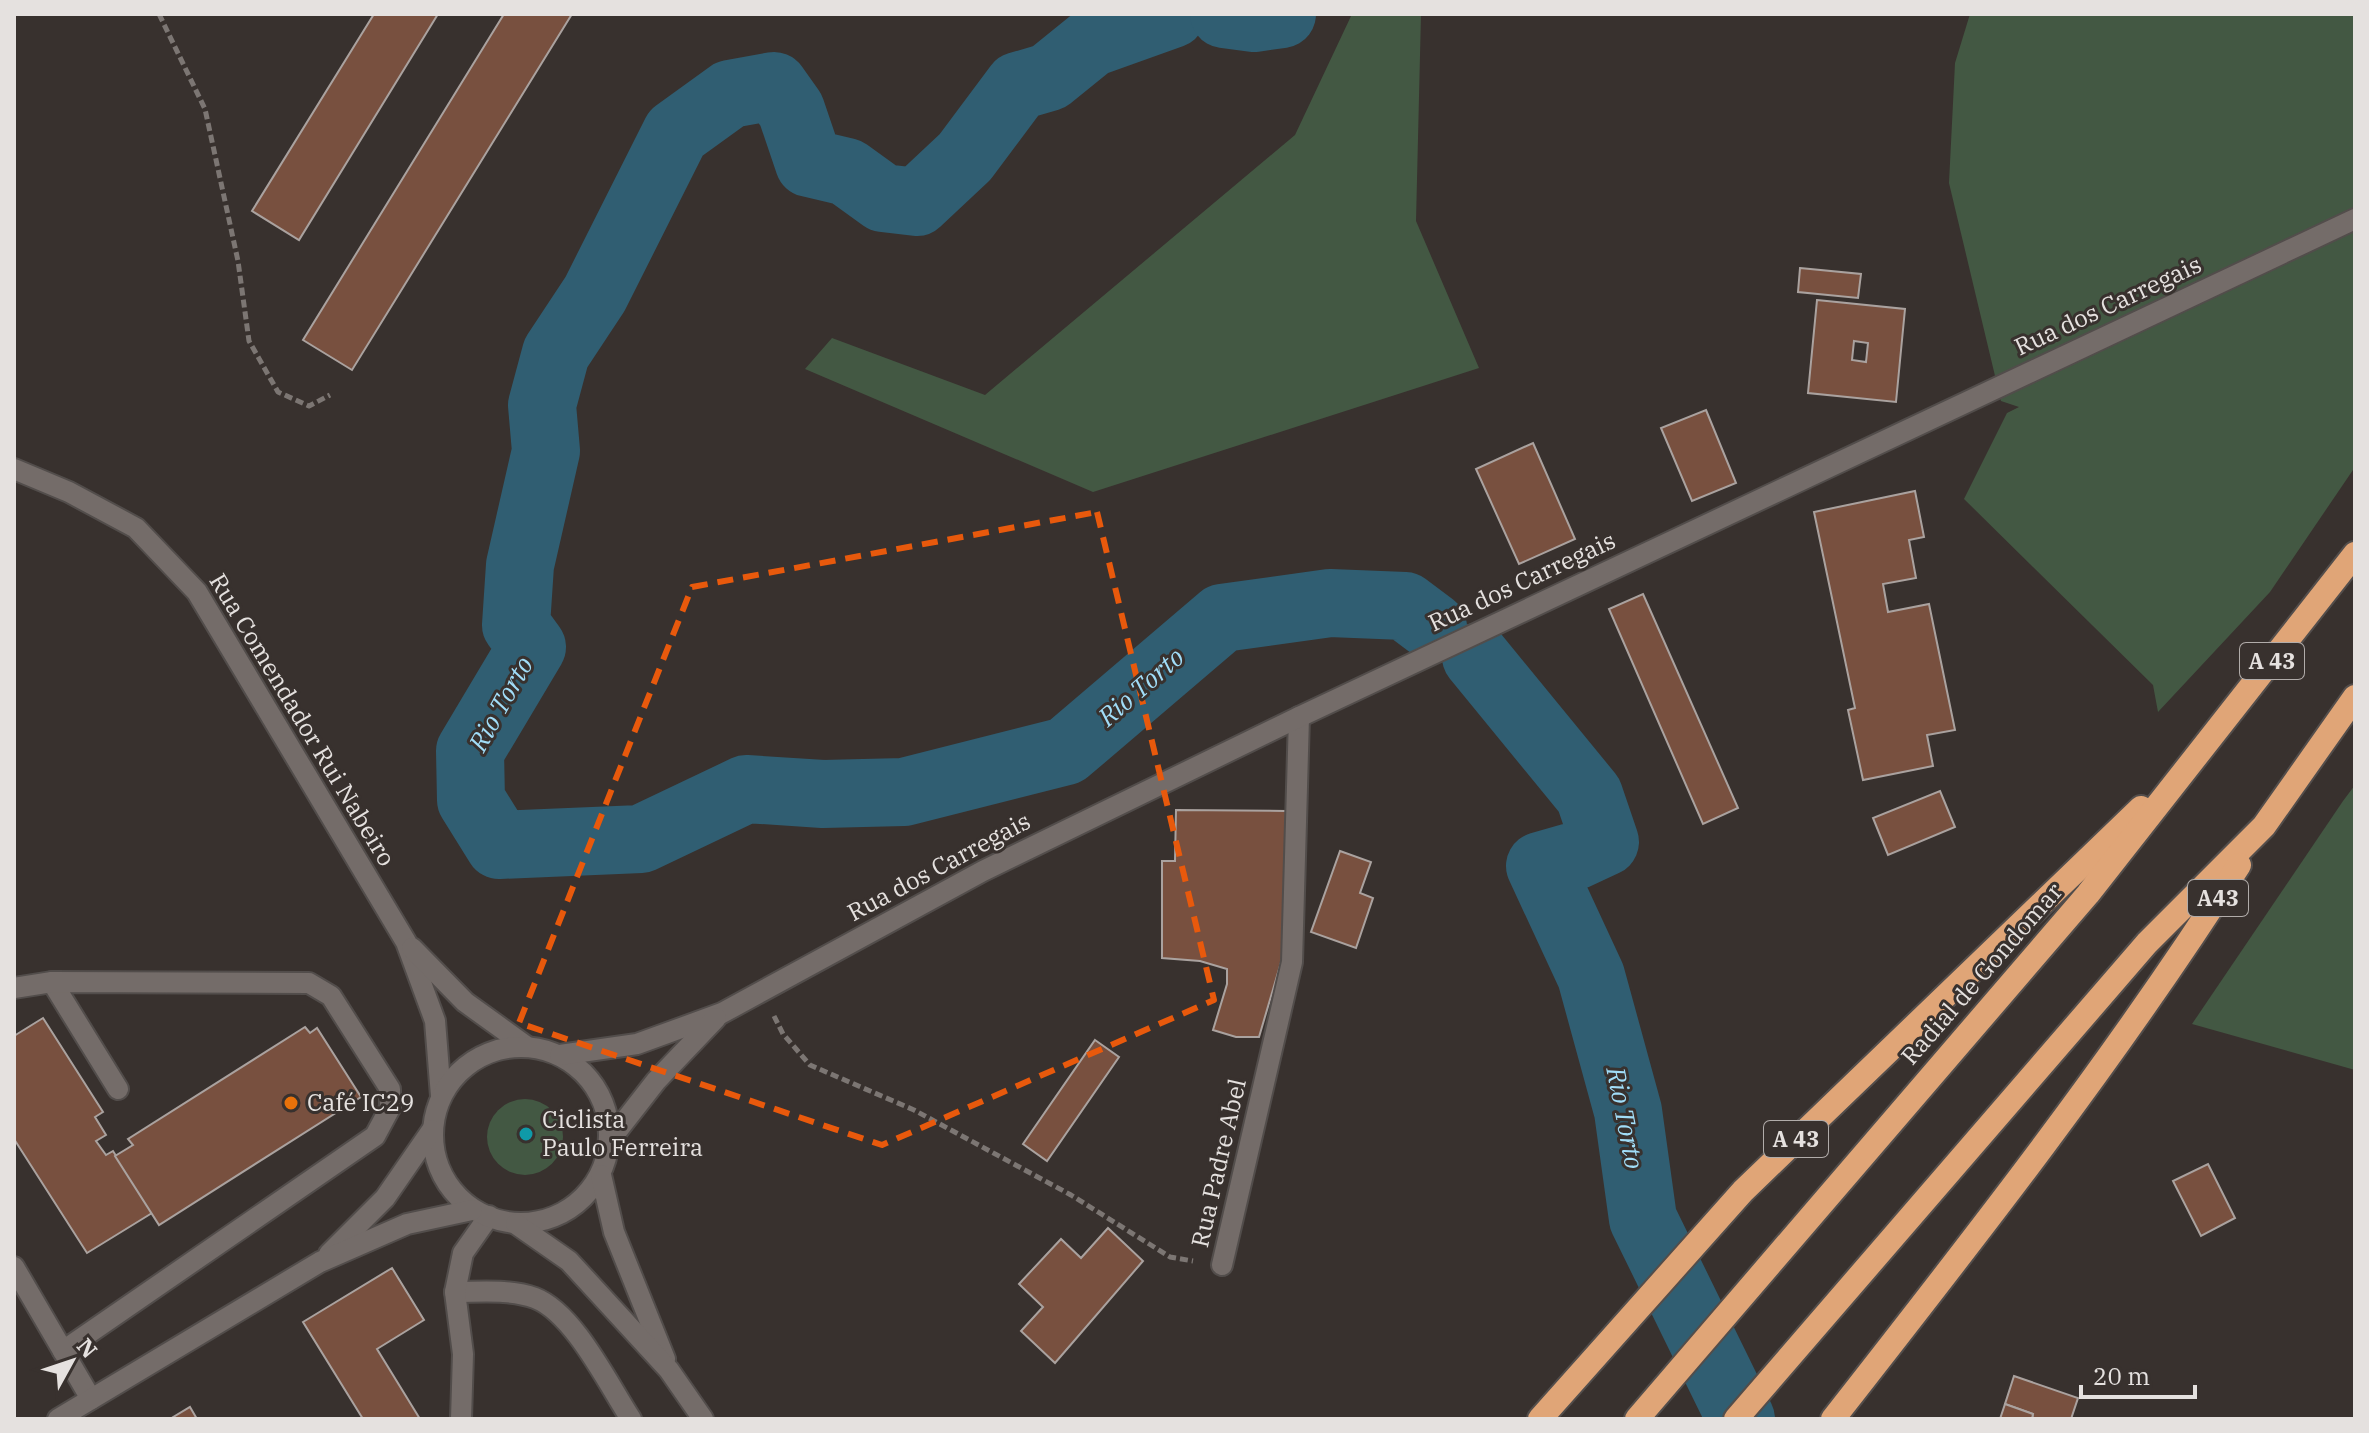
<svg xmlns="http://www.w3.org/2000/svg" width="2369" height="1433" viewBox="0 0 2369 1433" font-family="'IBM Plex Serif',serif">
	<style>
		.green { fill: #435843 }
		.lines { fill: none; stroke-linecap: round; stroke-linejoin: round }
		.river { stroke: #305e72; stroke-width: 68 }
		.building { fill: #78503f; stroke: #aaa29f; stroke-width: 2; fill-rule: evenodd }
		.service-casing { stroke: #524d4b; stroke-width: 24 }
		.minor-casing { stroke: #524d4b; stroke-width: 24 }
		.tertiary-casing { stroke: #524d4b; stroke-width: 24 }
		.motorway-casing { stroke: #524d4b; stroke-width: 28 }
		.path { stroke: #7c7673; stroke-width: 5; stroke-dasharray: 8 4; stroke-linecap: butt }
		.service { stroke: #746c69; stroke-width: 20 }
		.minor { stroke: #746c69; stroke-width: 20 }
		.tertiary { stroke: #746c69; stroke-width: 20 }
		.motorway { stroke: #e0a577; stroke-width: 24 }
		.marked { fill: none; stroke: #e8590c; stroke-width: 6; stroke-dasharray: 16 10; stroke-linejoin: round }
		.food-dot { fill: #e8710a; stroke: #38312e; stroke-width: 3 }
		.culture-dot { fill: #0f9aa8; stroke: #38312e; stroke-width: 3 }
		.labels { text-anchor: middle; stroke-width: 6; stroke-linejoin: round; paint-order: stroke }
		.shield { fill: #38312e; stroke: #b1acaa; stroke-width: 2 }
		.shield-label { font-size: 22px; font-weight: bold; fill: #e5e1df }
		.street-label { font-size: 24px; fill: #e5e1df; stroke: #38312e }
		.poi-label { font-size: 24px; fill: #e5e1df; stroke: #38312e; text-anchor: start }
		.water-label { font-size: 26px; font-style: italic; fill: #a1ddf8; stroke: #38312e }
	</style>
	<rect width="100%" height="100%" fill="#38312e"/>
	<g class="green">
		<path d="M1352,14H1421L1416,221L1479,368L1093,492L805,369L832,338L985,395L1295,135Z"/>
		<path d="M1970,14H2355V467L2270,592L2158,712L2153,685L1964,499L2007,413L2019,407L2001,401L1949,183L1955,63Z"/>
		<path d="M2355,785V1070L2192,1024L2343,801Z"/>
		<circle cx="525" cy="1137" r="38"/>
	</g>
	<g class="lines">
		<g class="river">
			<path d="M1172,14L1091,43L1049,77L1018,86L965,157L917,202L883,198L847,172L809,163L791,110L774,86L730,94L676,133L595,294L556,353L542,405L546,451L520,565L516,625L532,647L470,751L471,800L499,845L641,839L746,789L823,794L904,792L1066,751L1222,618L1330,603L1405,606L1433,627"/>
			<path d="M1224,14L1254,18L1282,14"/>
			<path d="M1476,657L1589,795L1605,842L1575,856L1540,866L1591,976L1628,1111L1643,1219L1741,1419"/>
		</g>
	</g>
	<g class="building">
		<path d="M374,14H438L299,240L252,211Z"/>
		<path d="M504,14H572L352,370L303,340Z"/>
		<path d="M1800,268L1861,274L1858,298L1798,292Z"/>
		<path d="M1817,300L1905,309L1896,402L1808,393ZM1854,341L1868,343L1866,362L1852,360Z"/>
		<path d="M1706,410L1736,483L1692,501L1661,428Z"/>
		<path d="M1533,443L1575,539L1519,564L1476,469Z"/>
		<path d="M1915,491L1924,537L1909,540L1916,578L1883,584L1888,612L1929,604L1955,730L1927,735L1933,766L1863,780L1848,710L1855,708L1814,512Z"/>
		<path d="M1643,594L1738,808L1703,824L1609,609Z"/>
		<path d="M1940,791L1955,827L1888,855L1873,818Z"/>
		<path d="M1176,810L1286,811L1287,942L1259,1037H1236L1213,1030L1227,984V969L1200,961L1162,958V861H1175Z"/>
		<path d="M1340,851L1371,862L1360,893L1373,898L1356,948L1311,932Z"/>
		<path d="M43,1018L103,1112L95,1117L106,1135L96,1141L106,1155L113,1151L152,1213L87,1253L14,1139V1036Z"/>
		<path d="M305,1027L310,1033L317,1028L361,1097L159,1225L115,1156L133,1145L128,1139Z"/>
		<path d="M1095,1040L1119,1057L1047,1161L1023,1144Z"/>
		<path d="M2208,1164L2235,1218L2201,1236L2173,1181Z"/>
		<path d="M1108,1228L1143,1261L1055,1363L1021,1331L1043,1307L1019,1284L1061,1239L1081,1258Z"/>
		<path d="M392,1268L424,1320L377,1349L420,1419H363L303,1322Z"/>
		<path d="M2014,1376L2078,1398L2071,1419H2032L2033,1414L2005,1404Z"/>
		<path d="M2005,1404L2033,1414L2032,1419H2000Z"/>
		<path d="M190,1407L197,1419H170Z"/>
	</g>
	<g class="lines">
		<defs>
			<g id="service">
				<path d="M52,982L118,1089"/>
				<path d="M14,988L52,982L309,983L331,996L390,1089V1108L375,1136L63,1351"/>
				<path d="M14,1267L91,1399"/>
			</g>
			<g id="minor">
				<path d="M1222,1265L1292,962L1299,717"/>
				<path d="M455,1292C481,1292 510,1289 535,1298C574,1313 608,1384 631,1419"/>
				<path d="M461,1419L463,1354L455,1292L463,1253L489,1216"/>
			</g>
			<g id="tertiary">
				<path d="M14,469L69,492L136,528L197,592L406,942L435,1021L441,1096"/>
				<path d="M412,948L465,1002L526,1046"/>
				<circle cx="521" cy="1135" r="88"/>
				<path d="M560,1055L637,1044L722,1013L983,871L1299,717L2355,219"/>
				<path d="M610,1140L656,1081L716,1018"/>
				<path d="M601,1175L614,1232L665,1359"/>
				<path d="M516,1224L569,1261L669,1370L703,1419"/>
				<path d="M329,1254L385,1198L432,1130"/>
				<path d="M58,1419L320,1262L407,1224L472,1210"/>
			</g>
			<g id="motorway">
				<path d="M1540,1419L1743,1191L2141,808"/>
				<path d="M1637,1419L2088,894L2355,554"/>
				<path d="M1736,1419L2147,943L2264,826L2355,697"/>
				<path d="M1833,1419C1974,1239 2116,1058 2239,865"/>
			</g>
		</defs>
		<use href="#service" class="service-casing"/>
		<use href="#minor" class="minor-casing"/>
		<use href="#tertiary" class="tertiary-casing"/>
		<use href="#motorway" class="motorway-casing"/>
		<g class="path">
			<path d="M159,14L205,109L238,261L249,341L278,392L309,406L330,395"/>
			<path d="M774,1016L783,1034L810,1065L914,1110L1071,1195L1170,1257L1193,1261"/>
		</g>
		<use href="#service" class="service"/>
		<use href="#minor" class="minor"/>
		<use href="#tertiary" class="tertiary"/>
		<use href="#motorway" class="motorway"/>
	</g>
	<path class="marked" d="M1097,512L1214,1000L882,1145L519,1023L692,587Z"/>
	<circle class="food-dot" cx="291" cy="1103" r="8"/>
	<circle class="culture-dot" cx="526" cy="1134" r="8"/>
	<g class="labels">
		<g class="shield">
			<rect x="2240" y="643" width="64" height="36" rx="6"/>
			<rect x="2188" y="880" width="60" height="36" rx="6"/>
			<rect x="1764" y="1121" width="64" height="36" rx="6"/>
		</g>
		<g class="shield-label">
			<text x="2272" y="669">A 43</text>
			<text x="2218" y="906">A43</text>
			<text x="1796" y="1147">A 43</text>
		</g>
		<g class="street-label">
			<text transform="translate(2108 306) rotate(-25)" y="8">Rua dos Carregais</text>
			<text transform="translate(1522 582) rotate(-25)" y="8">Rua dos Carregais</text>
			<text transform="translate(302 720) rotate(59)" y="8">Rua Comendador Rui Nabeiro</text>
			<text transform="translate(939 867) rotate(-28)" y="8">Rua dos Carregais</text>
			<text transform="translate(1982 974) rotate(-49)" y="8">Radial de Gondomar</text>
			<text transform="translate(1219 1163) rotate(-77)" y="8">Rua Padre Abel</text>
		</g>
		<g class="poi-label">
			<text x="307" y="1111">Café IC29</text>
			<text x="542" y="1128">Ciclista<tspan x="542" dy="28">Paulo Ferreira</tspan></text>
		</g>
		<g class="water-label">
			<text transform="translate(1141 687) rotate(-41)" y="9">Rio Torto</text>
			<text transform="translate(501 704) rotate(-61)" y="9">Rio Torto</text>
			<text transform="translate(1625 1118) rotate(79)" y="9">Rio Torto</text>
		</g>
	</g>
	<rect width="2369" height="1433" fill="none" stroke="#e5e1df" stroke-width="32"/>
	<g transform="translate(72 1361) rotate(50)" stroke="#38312e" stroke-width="6" paint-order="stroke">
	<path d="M0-6L14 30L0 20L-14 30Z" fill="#e5e1df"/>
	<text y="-12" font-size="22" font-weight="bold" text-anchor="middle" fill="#e5e1df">N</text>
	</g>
	<path d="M2081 1385v12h114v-12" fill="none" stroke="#e5e1df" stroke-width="4"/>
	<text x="2093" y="1385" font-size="24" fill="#e5e1df" stroke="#38312e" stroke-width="6" paint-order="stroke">20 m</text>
</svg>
